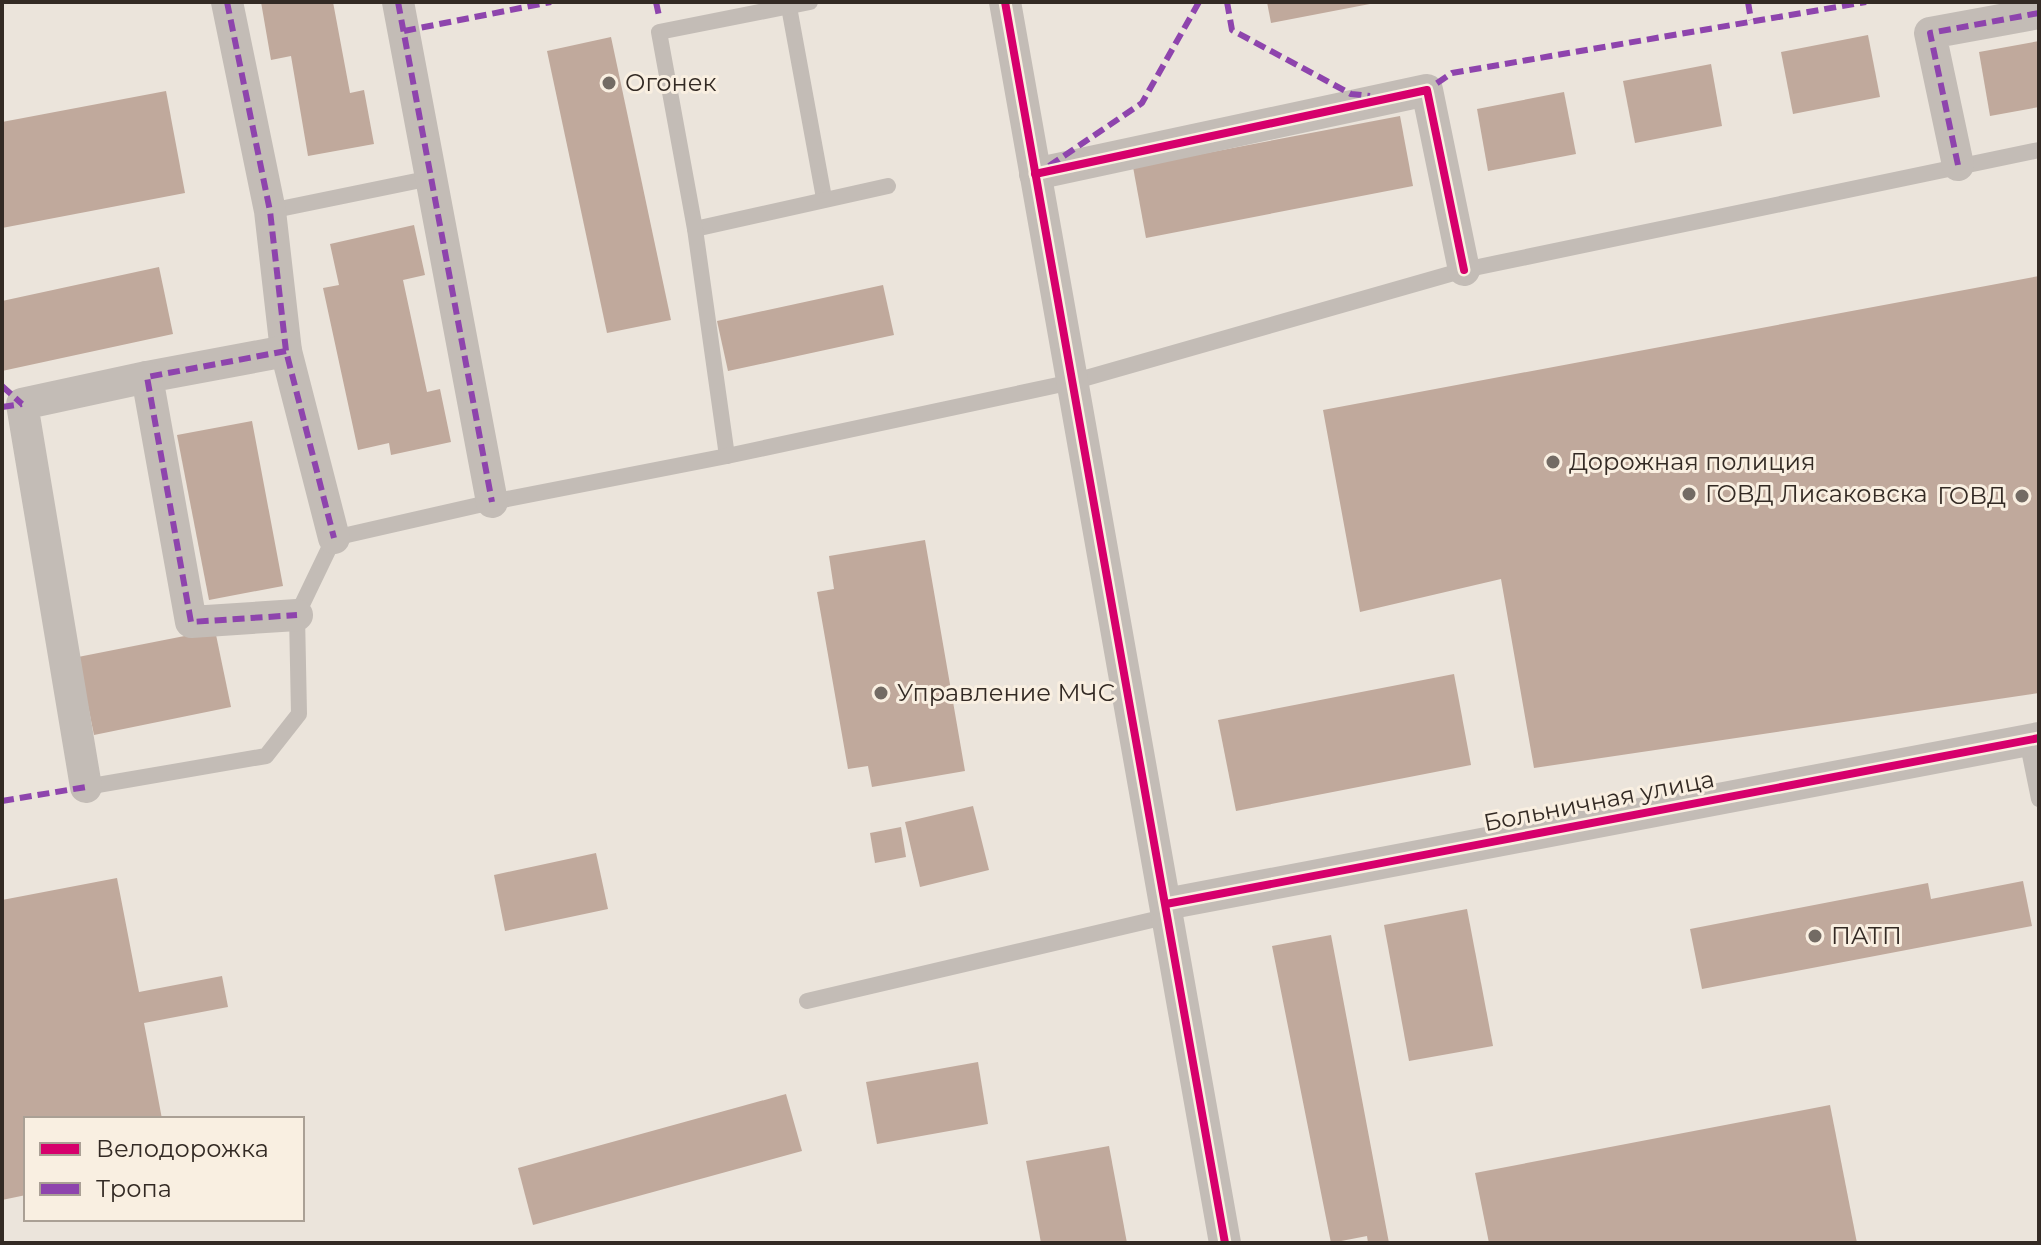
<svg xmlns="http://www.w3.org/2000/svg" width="2041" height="1245" viewBox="0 0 2041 1245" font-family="Montserrat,sans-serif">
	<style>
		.building { fill: #c0a99c }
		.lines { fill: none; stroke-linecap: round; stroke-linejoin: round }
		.lane { stroke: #c3bcb6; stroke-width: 16 }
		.street { stroke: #c3bcb6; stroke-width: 32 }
		.quiet { stroke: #8e44ad; stroke-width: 6; stroke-dasharray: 12 6; stroke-linecap: butt }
		.cycleway-casing { stroke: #f9efe1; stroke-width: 13 }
		.cycleway { stroke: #d6006c; stroke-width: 8 }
		.poi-dot { fill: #736b64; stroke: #f9efe1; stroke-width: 3 }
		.labels { text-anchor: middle; stroke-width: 6; stroke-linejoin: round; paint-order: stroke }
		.poi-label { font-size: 24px; fill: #332a24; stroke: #f9efe1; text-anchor: start }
		.street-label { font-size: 24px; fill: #332a24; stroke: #f9efe1 }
	</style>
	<rect width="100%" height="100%" fill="#ebe4db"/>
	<g class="building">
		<path d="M261,2H333L350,93L364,90L374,144L308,156L291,56L271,60Z"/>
		<path d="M1267,2H1374L1375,3L1271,23Z"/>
		<path d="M1868,35L1880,97L1793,114L1781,52Z"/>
		<path d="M611,37L671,320L607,333L547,51Z"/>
		<path d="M2039,41V107L1990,116L1979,52Z"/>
		<path d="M1711,64L1722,126L1635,143L1623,81Z"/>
		<path d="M166,91L185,193L2,228V122Z"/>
		<path d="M1564,92L1576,154L1488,171L1477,109Z"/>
		<path d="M1400,116L1413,186L1146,238L1133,167Z"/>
		<path d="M414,225L425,275L403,280L427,392L440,389L451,442L391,455L389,443L358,450L323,288L339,285L330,244Z"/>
		<path d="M159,267L173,334L2,371V301Z"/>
		<path d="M2039,276V693L1534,768L1501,579L1360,612L1323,410Z"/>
		<path d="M883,285L894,335L728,371L717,321Z"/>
		<path d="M252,421L283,586L209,600L177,435Z"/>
		<path d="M925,540L965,771L872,787L868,766L848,769L817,592L834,589L829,556Z"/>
		<path d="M215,630L231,707L94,735L78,657Z"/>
		<path d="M1454,674L1471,765L1236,811L1218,720Z"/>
		<path d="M973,806L989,870L920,887L905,822Z"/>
		<path d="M901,827L906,857L875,863L870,833Z"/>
		<path d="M596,853L608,909L505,931L494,875Z"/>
		<path d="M117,878L139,992L222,976L228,1007L144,1023L162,1119H26V1195L2,1200V900Z"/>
		<path d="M2023,881L2032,926L1702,989L1690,929L1928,883L1931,899Z"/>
		<path d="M1467,909L1493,1046L1409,1061L1384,925Z"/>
		<path d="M1331,935L1389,1243H1368L1367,1236L1331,1243L1272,946Z"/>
		<path d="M978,1062L988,1124L877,1144L866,1082Z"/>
		<path d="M786,1094L802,1151L533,1225L518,1168Z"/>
		<path d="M1830,1105L1857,1243H1489L1475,1173Z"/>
		<path d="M1109,1146L1127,1243H1041L1026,1161Z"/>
	</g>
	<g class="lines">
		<g class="lane">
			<path d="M789,7L824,198"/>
			<path d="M270,211L431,178"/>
			<path d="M695,229L888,186"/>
			<path d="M727,456L695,229L659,32L810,2"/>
			<path d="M2027,740L2039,799"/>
			<path d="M86,787L266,756L299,714L297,615L334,538L492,502L727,456L1072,382L1464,270L2039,150"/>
			<path d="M807,1001L1169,916"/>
		</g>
		<g class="street">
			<path d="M227,2L270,211L286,351L334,538"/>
			<path d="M398,2L492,502"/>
			<path d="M1005,2L1225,1243"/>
			<path d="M1958,165L1930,33L2039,13"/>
			<path d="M1035,174L1427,90L1464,270"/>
			<path d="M286,351L147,377L191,622L297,615"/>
			<path d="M86,787L22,404L147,377"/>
			<path d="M1166,904L2039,738"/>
		</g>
		<g class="quiet">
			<path d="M227,2L270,211L286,351L334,538"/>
			<path d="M398,2L492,502"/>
			<path d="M656,2L659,16"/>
			<path d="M1227,2L1232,30L1351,94L1370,96"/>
			<path d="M1748,2L1751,20"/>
			<path d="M404,31L551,2"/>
			<path d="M1421,91L1427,90L1452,73L1866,2"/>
			<path d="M1958,165L1930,33L2039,13"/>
			<path d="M1049,166L1142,103L1199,2"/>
			<path d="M286,351L147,377L191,622L297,615"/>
			<path d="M2,386L22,404"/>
			<path d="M2,407L22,404"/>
			<path d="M2,801L86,787"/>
		</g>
		<defs>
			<g id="cycleway">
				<path d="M1005,2L1225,1243"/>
				<path d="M1035,174L1427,90L1464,270"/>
				<path d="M1166,904L2039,738"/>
			</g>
		</defs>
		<use href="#cycleway" class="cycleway-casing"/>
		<use href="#cycleway" class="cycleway"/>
	</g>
	<g class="poi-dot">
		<circle cx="609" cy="83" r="8"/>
		<circle cx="1553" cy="462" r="8"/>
		<circle cx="1689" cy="494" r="8"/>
		<circle cx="2022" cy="496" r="8"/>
		<circle cx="881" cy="693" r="8"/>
		<circle cx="1815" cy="936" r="8"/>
	</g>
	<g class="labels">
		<g class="poi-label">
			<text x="625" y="91">Огонек</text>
			<text x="1569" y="470">Дорожная полиция</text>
			<text x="1705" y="502">ГОВД Лисаковска</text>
			<text x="2006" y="504" text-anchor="end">ГОВД</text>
			<text x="897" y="701">Управление МЧС</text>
			<text x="1831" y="944">ПАТП</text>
		</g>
		<g class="street-label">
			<text transform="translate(1599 801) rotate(-11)" y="8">Больничная улица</text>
		</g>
	</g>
	<rect width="2041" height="1245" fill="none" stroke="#332a24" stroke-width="8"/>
	<rect x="24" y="1117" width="280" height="104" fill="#f9efe1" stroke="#aaa095" stroke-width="2"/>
	<rect x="40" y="1143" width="40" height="12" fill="#d6006c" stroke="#aaa095" stroke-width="2"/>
	<text x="96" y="1157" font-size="24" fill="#332a24">Велодорожка</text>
	<rect x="40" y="1183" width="40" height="12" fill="#8e44ad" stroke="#aaa095" stroke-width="2"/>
	<text x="96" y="1197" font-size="24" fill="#332a24">Тропа</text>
</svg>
